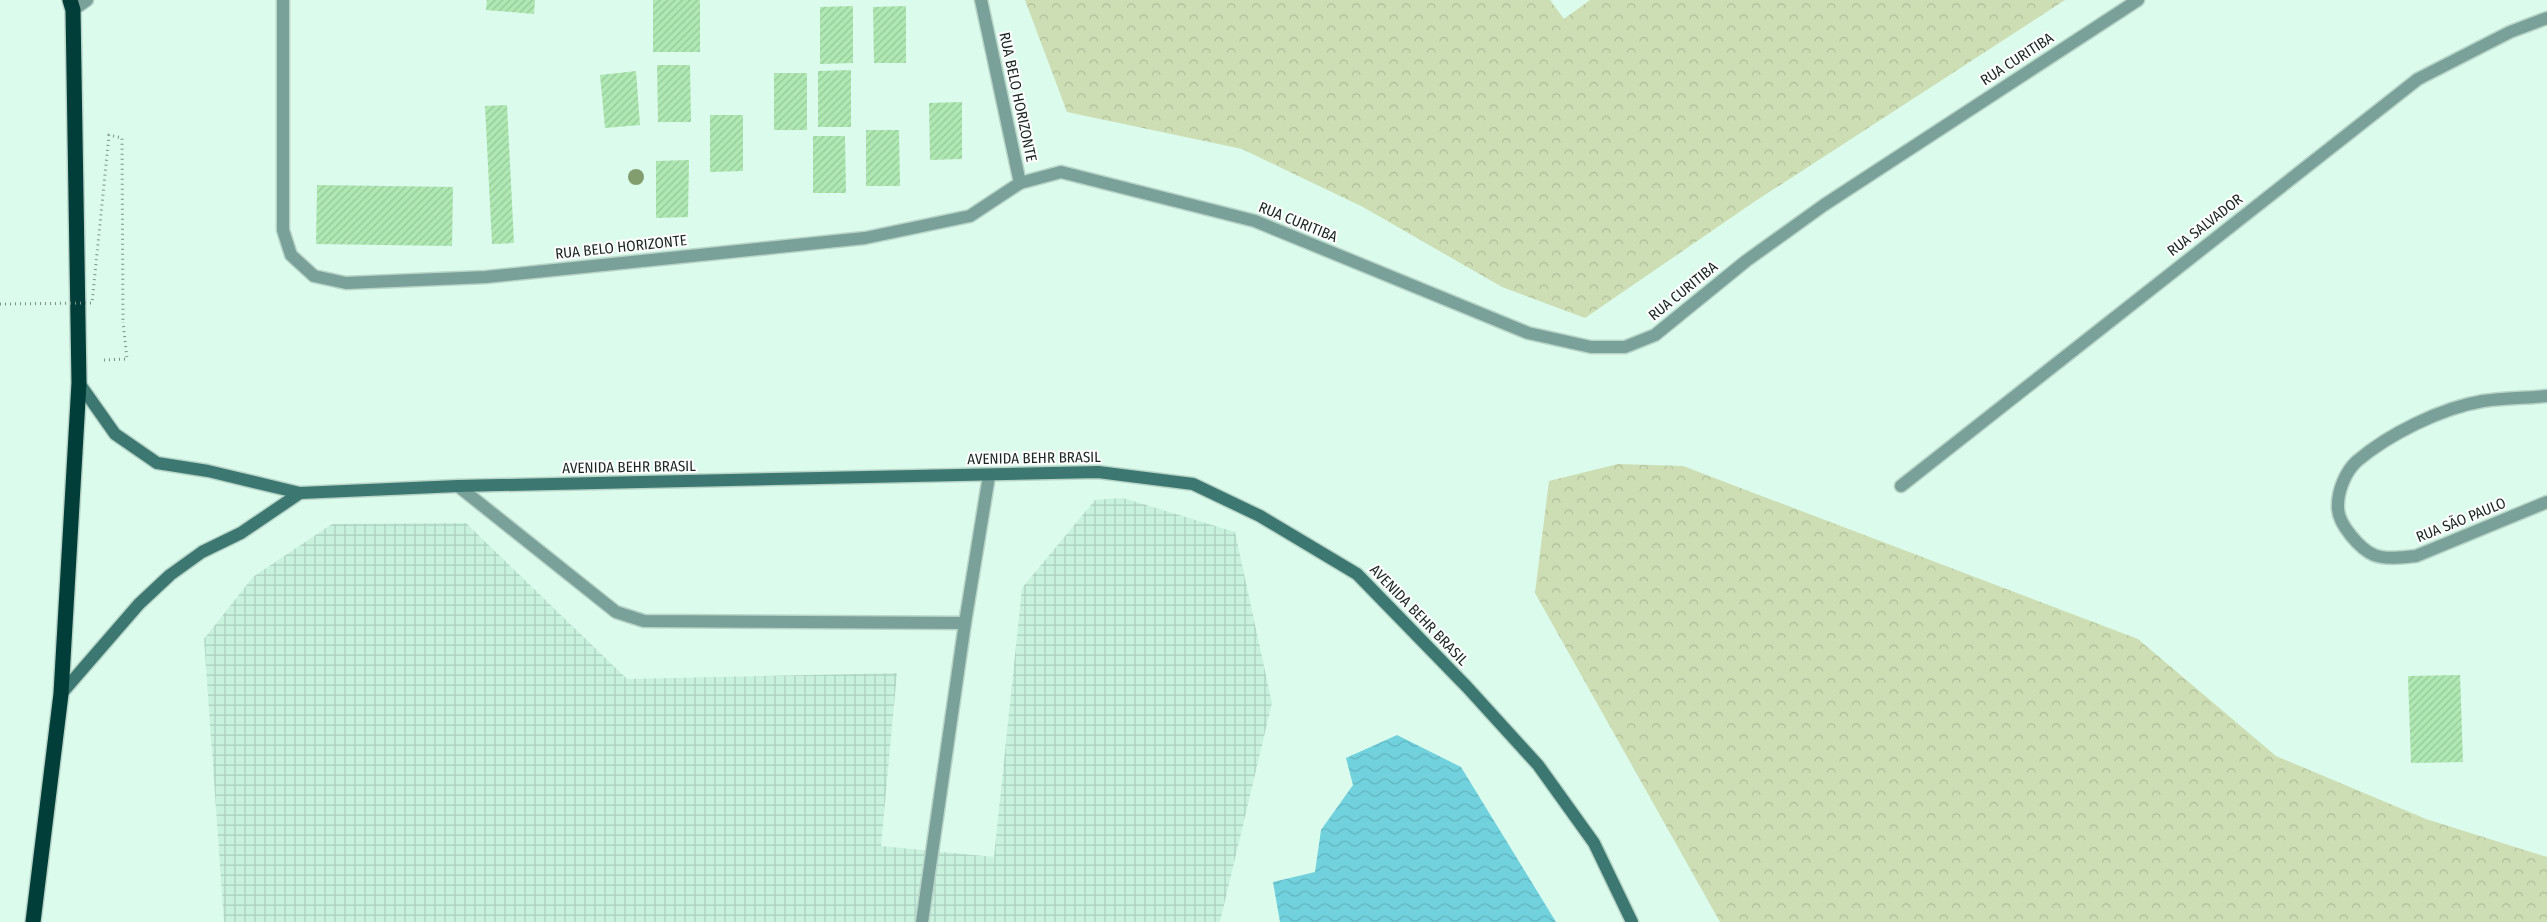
<svg xmlns="http://www.w3.org/2000/svg" width="2547" height="922" viewBox="0 0 2547 922" font-family="'Fira Sans Condensed',sans-serif">
	<style>
		.industrial { fill: url(#industrial-grid) }
		.forest { fill: url(#forest-crowns) }
		.water { fill: url(#water-waves) }
		.building { fill: url(#building-hatch) }
		.lines { fill: none; stroke-linecap: round; stroke-linejoin: round }
		.lane-casing { stroke: #b8d5c8; stroke-width: 15 }
		.street-casing { stroke: #b8d5c8; stroke-width: 15 }
		.secondary-casing { stroke: #b8d5c8; stroke-width: 15 }
		.highway-casing { stroke: #b8d5c8; stroke-width: 18 }
		.path { stroke: #7c9288; stroke-width: 3; stroke-dasharray: 1 4; stroke-linecap: butt }
		.lane { stroke: #7aa09a; stroke-width: 12 }
		.street { stroke: #7aa09a; stroke-width: 12 }
		.secondary { stroke: #3c7871; stroke-width: 12 }
		.highway { stroke: #023e39; stroke-width: 15 }
		.path-bridge { stroke: #7c9288; stroke-width: 3; stroke-dasharray: 1 4; stroke-linecap: butt }
		.tree { fill: #839e6e }
		.labels { text-anchor: middle; stroke-width: 4; stroke-linejoin: round; paint-order: stroke }
		.street-label { font-size: 15px; fill: #1b2722; stroke: #fff }
	</style>
	<defs>
		<pattern id="industrial-grid" width="8" height="8" patternUnits="userSpaceOnUse" patternTransform="scale(1.25)"><rect width="8" height="8" fill="#c8f1de"/><path d="M0 4h8M4 0v8" fill="none" stroke="#abcfbe"/></pattern>
		<pattern id="forest-crowns" width="20" height="18" patternUnits="userSpaceOnUse" patternTransform="scale(1.25)"><rect width="20" height="18" fill="#cddeb4"/><path d="M2 6a3 3 0 1 1 6 0M12 15a3 3 0 1 1 6 0" fill="none" stroke="#afbe9a"/></pattern>
		<pattern id="water-waves" width="16" height="10" patternUnits="userSpaceOnUse" patternTransform="scale(1.25)"><rect width="16" height="10" fill="#71d2de"/><path d="M0 5q4-4 8 0t8 0" fill="none" stroke="#61b4be"/></pattern>
		<pattern id="building-hatch" width="6" height="6" patternUnits="userSpaceOnUse" patternTransform="scale(1.25)"><rect width="6" height="6" fill="#afe8b2"/><path d="M-1 1l2-2M0 6l6-6M5 7l2-2" fill="none" stroke="#96c799"/></pattern>
	</defs>
	<rect width="100%" height="100%" fill="#dbfbec"/>
	<path class="industrial" d="M1123,498L1235,532L1272,703L1220,922H224L204,639L253,577L332,524L466,523L627,679L897,673L881,846L994,857L1022,588L1095,500Z"/>
	<g class="forest">
		<path d="M1025,0H1550L1564,19L1590,0H2065L1754,202L1585,318L1502,287L1363,207L1242,149L1067,112Z"/>
		<path d="M1618,464L1683,466L2138,639L2276,756L2426,819L2547,857V922H1720L1535,593L1549,481Z"/>
	</g>
	<path class="water" d="M1397,735L1461,767L1556,922H1280L1273,882L1315,872L1321,830L1353,785L1346,758Z"/>
	<g class="building">
		<path d="M487,0H535L534,14L486,10Z"/>
		<rect x="653" y="0" width="47" height="52"/>
		<path d="M853,6V63L820,64V7Z"/>
		<path d="M906,6V63H874L873,7Z"/>
		<path d="M657,65H690L691,122H658Z"/>
		<path d="M851,70V127H818V71Z"/>
		<path d="M636,71L640,125L605,128L600,75Z"/>
		<rect x="774" y="73" width="33" height="57"/>
		<path d="M962,102V159L930,160L929,103Z"/>
		<path d="M507,105L514,243L492,244L485,106Z"/>
		<path d="M710,115H743V171L710,172Z"/>
		<path d="M866,130H899L900,186H866Z"/>
		<path d="M813,136H845L846,193H813Z"/>
		<path d="M689,160L688,217L656,218V161Z"/>
		<path d="M317,185L453,187L452,246L316,244Z"/>
		<path d="M2460,675L2463,762L2411,763L2408,676Z"/>
	</g>
	<g class="lines">
		<defs>
			<g id="lane">
				<path d="M458,486L616,612L644,621L965,623"/>
				<path d="M922,922L965,623L989,476"/>
			</g>
			<g id="street">
				<path d="M283,0V230L291,255L314,276L346,283L486,277L865,238L970,216L1020,183L981,0"/>
				<path d="M73,10L87,0"/>
				<path d="M1020,183L1061,172L1255,221L1528,333L1591,347H1625L1655,335L1746,261L1824,205L2138,0"/>
				<path d="M2547,396C2526,398 2504,398 2483,401C2441,408 2389,434 2357,461C2345,472 2337,492 2338,509C2339,525 2360,549 2374,555C2387,560 2403,557 2416,556L2547,502"/>
				<path d="M1901,486L2418,79L2510,32L2547,18"/>
			</g>
			<g id="secondary">
				<path d="M79,383L115,434L157,463L208,471L300,493L458,486L1098,472L1193,484L1260,516L1357,574L1467,687L1538,765L1594,843L1632,922"/>
				<path d="M61,694L139,604L170,575L202,552L241,533L300,493"/>
			</g>
			<path id="highway" d="M33,922L61,694L79,383L73,10L70,0"/>
		</defs>
		<use href="#lane" class="lane-casing"/>
		<use href="#street" class="street-casing"/>
		<use href="#secondary" class="secondary-casing"/>
		<use href="#highway" class="highway-casing"/>
		<path class="path" d="M104,360L127,359L123,322"/>
		<use href="#lane" class="lane"/>
		<use href="#street" class="street"/>
		<use href="#secondary" class="secondary"/>
		<use href="#highway" class="highway"/>
		<path class="path-bridge" d="M0,304L92,303L109,135L122,138L123,322"/>
	</g>
	<circle class="tree" cx="636" cy="177" r="8"/>
	<g class="labels">
		<g class="street-label">
			<text transform="translate(2017 59) rotate(-33)" y="5">RUA CURITIBA</text>
			<text transform="translate(1018 97) rotate(78)" y="5">RUA BELO HORIZONTE</text>
			<text transform="translate(1298 222) rotate(22)" y="5">RUA CURITIBA</text>
			<text transform="translate(2205 225) rotate(-38)" y="5">RUA SALVADOR</text>
			<text transform="translate(621 247) rotate(-6)" y="5">RUA BELO HORIZONTE</text>
			<text transform="translate(1683 291) rotate(-39)" y="5">RUA CURITIBA</text>
			<text transform="translate(1034 458) rotate(-1)" y="5">AVENIDA BEHR BRASIL</text>
			<text transform="translate(629 467) rotate(-1)" y="5">AVENIDA BEHR BRASIL</text>
			<text transform="translate(2461 520) rotate(-22)" y="5">RUA SÃO PAULO</text>
			<text transform="translate(1419 615) rotate(46)" y="5">AVENIDA BEHR BRASIL</text>
		</g>
	</g>
</svg>
